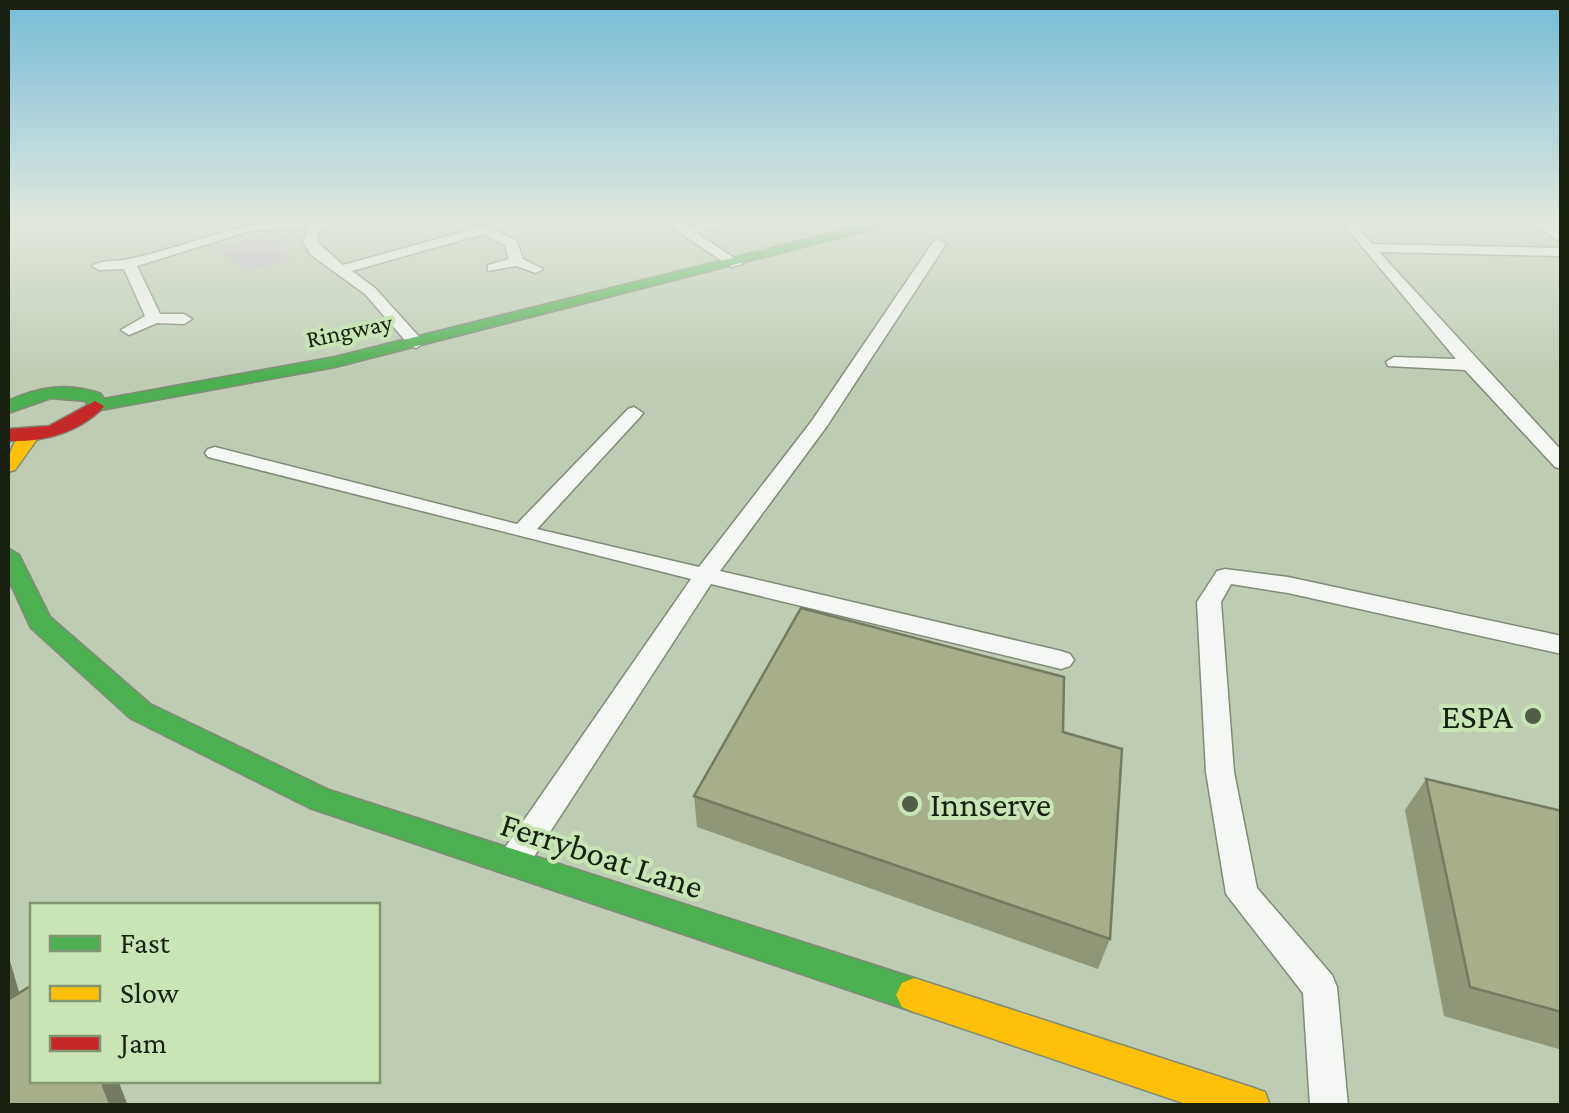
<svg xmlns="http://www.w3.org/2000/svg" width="1569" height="1113" viewBox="0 0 1569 1113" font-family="'Crimson Pro',serif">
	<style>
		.green { fill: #c4b4cd }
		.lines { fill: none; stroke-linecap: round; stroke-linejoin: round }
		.street-casing { stroke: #808b78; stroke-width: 3 }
		.fast-casing { stroke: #808b78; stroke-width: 3 }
		.slow-casing { stroke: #808b78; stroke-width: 3 }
		.jam-casing { stroke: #808b78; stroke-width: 3 }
		.street { fill: #f5f7f4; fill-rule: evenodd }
		.fast { fill: #4caf50; fill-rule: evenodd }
		.slow { fill: #ffc107; fill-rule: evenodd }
		.jam { fill: #c62828; fill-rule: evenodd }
		.wall { fill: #909678 }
		.shaded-wall { fill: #757a62 }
		.building { fill: #a7ae8c; stroke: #757a62; stroke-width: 2.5 }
		.poi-dot { fill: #525d49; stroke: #c9e4b5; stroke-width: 4 }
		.labels { text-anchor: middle; stroke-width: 8; stroke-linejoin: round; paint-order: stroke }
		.far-street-label { font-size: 25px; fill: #182110; stroke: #c9e4b5 }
		.near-poi-label { font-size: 35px; fill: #182110; stroke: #c9e4b5; text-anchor: end }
		.near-street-label { font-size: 35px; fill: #182110; stroke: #c9e4b5 }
	</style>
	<rect width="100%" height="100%" fill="#beccb4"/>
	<path class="green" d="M267,232L285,233L286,250L293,259L248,271L215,249Z"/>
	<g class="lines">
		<defs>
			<g id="street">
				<path d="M289,220H331L318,233L317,242L343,265L484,226L516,240L523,259L543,269L536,273L516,266L488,271V265L509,259L505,245L483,234L352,271L375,288L422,340L424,343L416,348L410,346L365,294L311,255L303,242L310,227L250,231L137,266L160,314H184L192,319L184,324L157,323L129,335L121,330L145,316L124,269L99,270L92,266C103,259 116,262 129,259C187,247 228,225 289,220Z"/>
				<path d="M661,220H676L688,228L717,220H740L697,233L743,264L731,267Z"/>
				<path d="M1340,220H1353L1372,244L1562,248V256L1379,252L1562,451V469L1555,467L1465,370L1388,366L1386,362L1394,357L1456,359Z"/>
				<path d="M1527,220H1542L1562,233V243Z"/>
				<path d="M939,240L946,244L827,426L720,571L1061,651L1070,654L1074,660L1070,666L1061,669L711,584L524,872L513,876L502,872L497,862L502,852L691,579L208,457L205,453L208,449L215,447L517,524L628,409L634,407L643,413L640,417L537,529L699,567L811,422L934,241Z"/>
				<path d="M1225,569L1288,577L1562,636V654L1288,593L1231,584L1221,602L1234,772L1257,888L1332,975L1337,987L1348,1106H1310L1303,993L1226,894L1206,772L1197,602L1217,571Z"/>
			</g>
			<g id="fast">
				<path d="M885,220H908L335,367L95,411L89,410L86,401L51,398L8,413V401C39,387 68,382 101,394L104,399L335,357Z"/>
				<path d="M8,548L19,555L50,617L150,704L329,790L914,978L926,983L932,995L926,1007L914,1012L310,808L130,718L31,628L8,578Z"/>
			</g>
			<g id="slow">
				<path d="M31,429L40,435L15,470L8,472C8,455 13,435 31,429Z"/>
				<path d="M914,978L1251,1087L1265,1092L1270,1106H1192L914,1012L902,1007L896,995L902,983Z"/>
			</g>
			<path id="jam" d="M95,401L104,406L101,410C75,434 43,442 8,441V429L49,426Z"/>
		</defs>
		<use href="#street" class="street-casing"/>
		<use href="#fast" class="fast-casing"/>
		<use href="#slow" class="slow-casing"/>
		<use href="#jam" class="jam-casing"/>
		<use href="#street" class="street"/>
		<use href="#fast" class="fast"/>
		<use href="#slow" class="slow"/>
		<use href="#jam" class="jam"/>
	</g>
	<g class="wall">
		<path d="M1063,732L1110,939L1098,969L697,827L694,796Z"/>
		<path d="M1426,779L1562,811V1050L1444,1016L1405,810Z"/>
	</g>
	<g class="shaded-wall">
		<path d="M8,954L31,1033L8,1010Z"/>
		<path d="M101,1080H118L128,1106H111Z"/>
	</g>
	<g class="building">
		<path d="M801,608L1064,677L1063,732L1122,749L1110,939L694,796Z"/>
		<path d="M1426,779L1562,811V1012L1470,987Z"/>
		<path d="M32,985V1080H101L111,1106H8V1000Z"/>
	</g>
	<linearGradient id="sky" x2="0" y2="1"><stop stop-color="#75bcd7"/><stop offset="0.59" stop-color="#e2e8dd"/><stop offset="1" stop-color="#e2e8dd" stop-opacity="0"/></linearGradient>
	<rect width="1569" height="376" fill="url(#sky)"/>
	<g class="poi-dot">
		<circle cx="1533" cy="716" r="10"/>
		<circle cx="910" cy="804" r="10"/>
	</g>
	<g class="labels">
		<g class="far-street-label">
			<text transform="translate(349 330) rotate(-12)" y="9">Ringway</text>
		</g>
		<g class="near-poi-label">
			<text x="1513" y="728">ESPA</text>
			<text x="930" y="816" text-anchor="start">Innserve</text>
		</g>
		<g class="near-street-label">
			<text transform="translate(602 855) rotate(18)" y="12">Ferryboat Lane</text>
		</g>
	</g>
	<rect width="1569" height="1113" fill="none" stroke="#182110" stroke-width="20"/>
	<rect x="30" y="903" width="350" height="180" fill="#c9e4b5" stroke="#829673" stroke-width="2.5"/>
	<rect x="50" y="936" width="50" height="15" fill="#4caf50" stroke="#829673" stroke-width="2.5"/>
	<text x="120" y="953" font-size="30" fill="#182110">Fast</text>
	<rect x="50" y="986" width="50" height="15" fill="#ffc107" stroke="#829673" stroke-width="2.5"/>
	<text x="120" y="1003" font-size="30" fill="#182110">Slow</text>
	<rect x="50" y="1036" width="50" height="15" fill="#c62828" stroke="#829673" stroke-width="2.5"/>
	<text x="120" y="1053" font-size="30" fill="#182110">Jam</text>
</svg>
